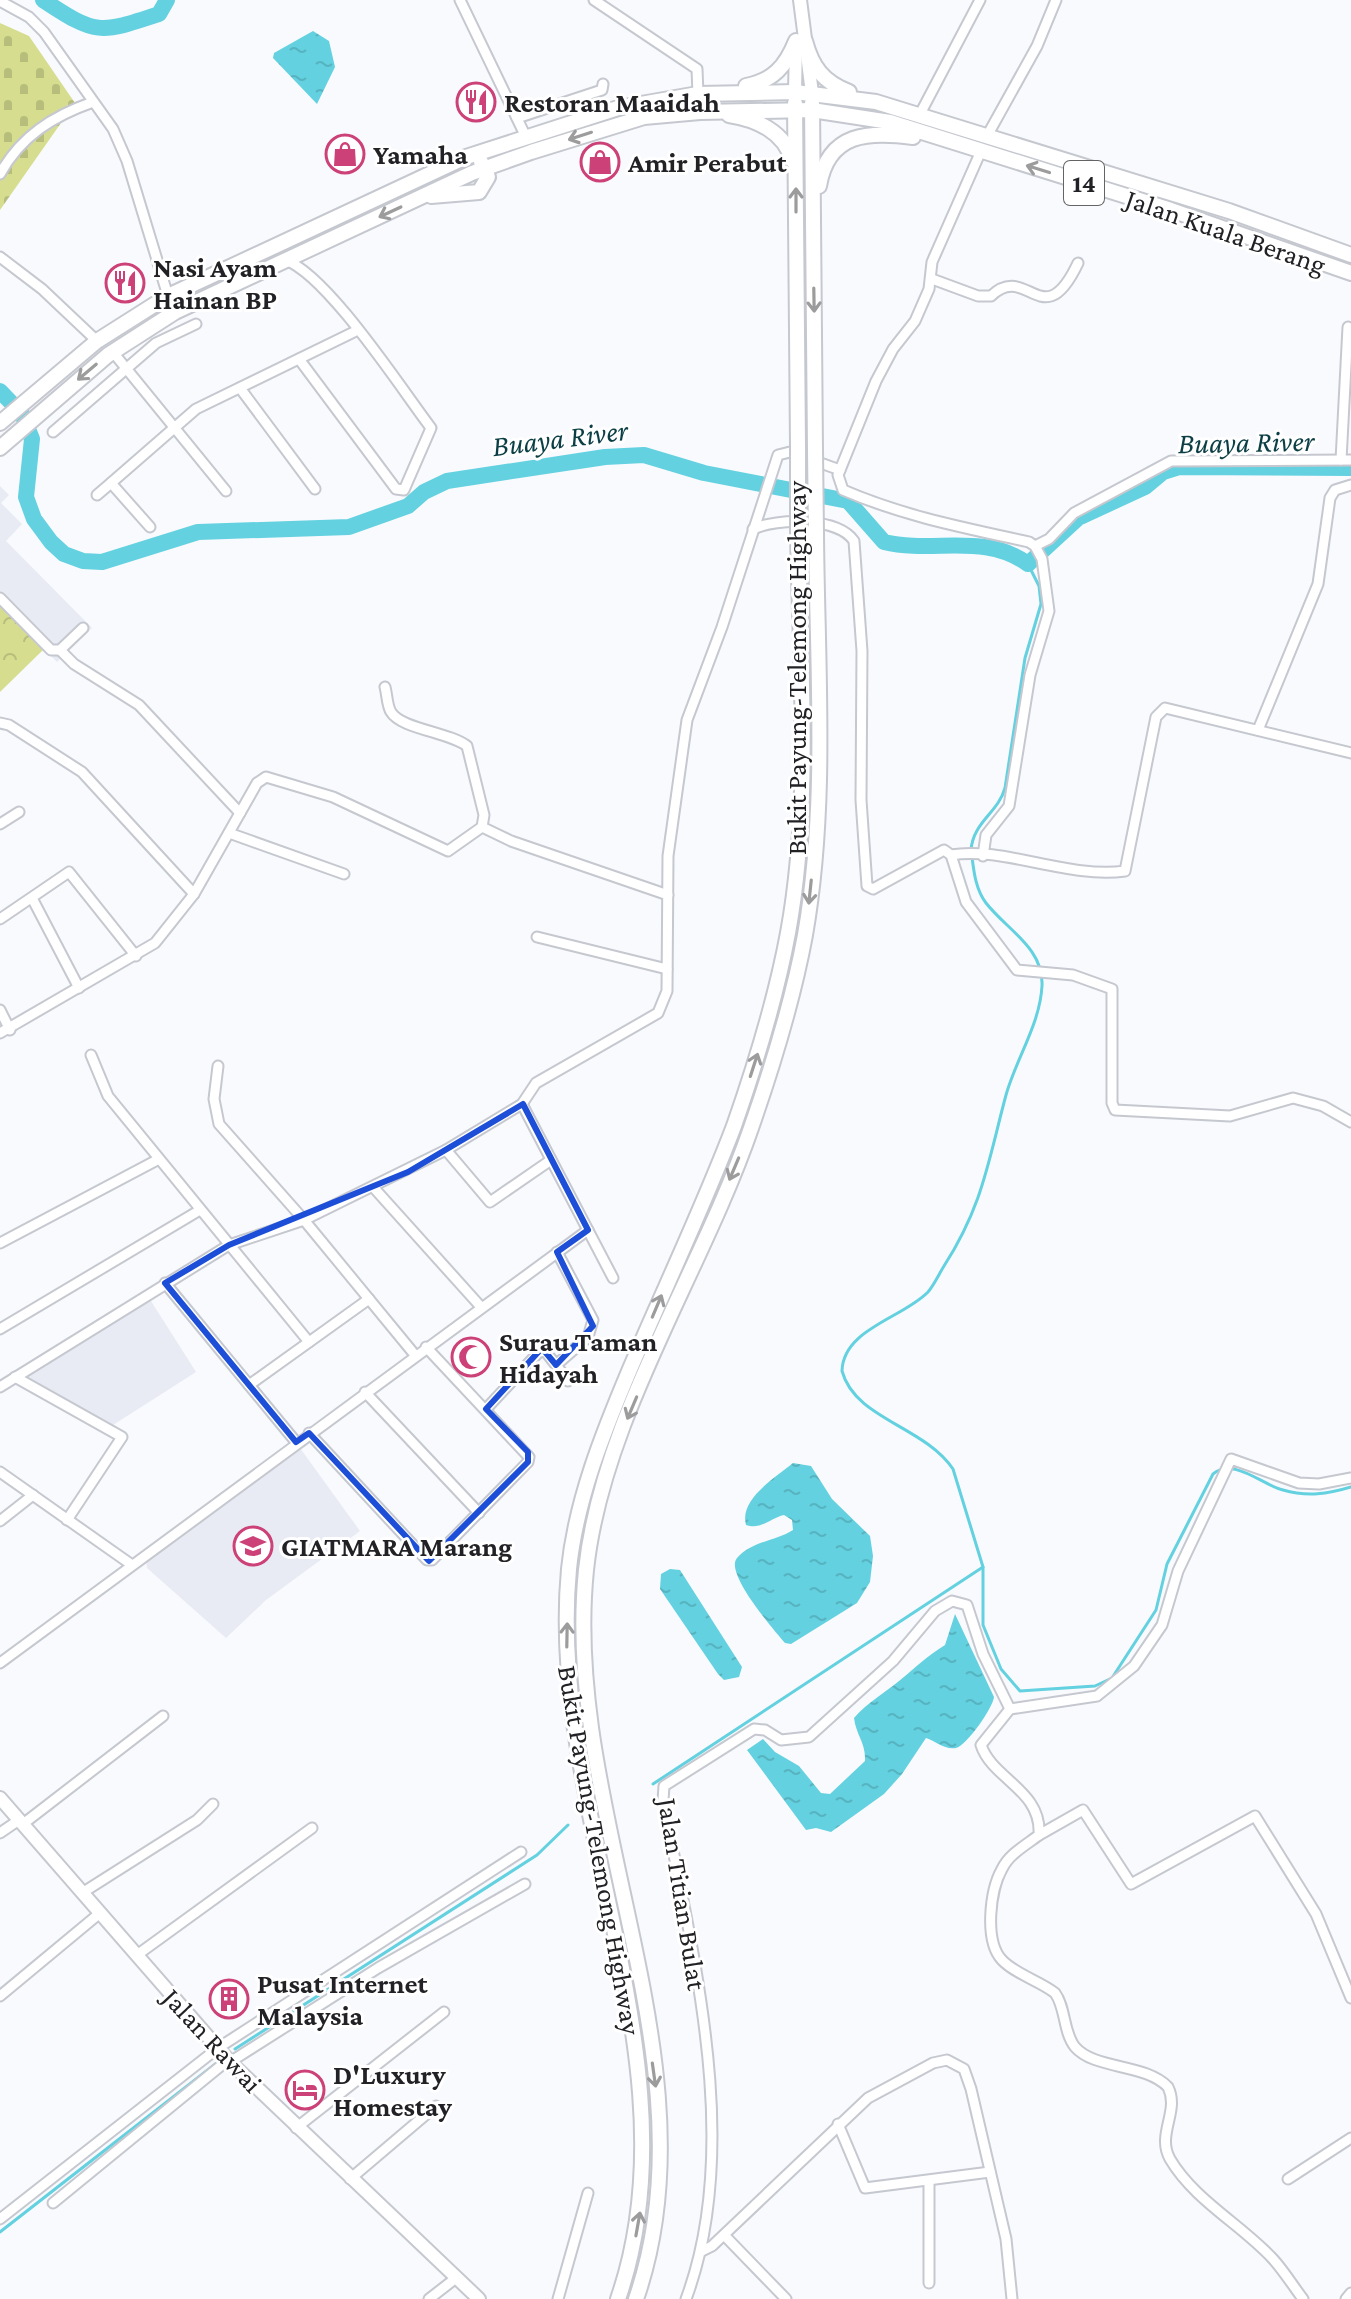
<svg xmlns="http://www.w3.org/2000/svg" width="1351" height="2299" viewBox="0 0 1351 2299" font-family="'Crimson Pro',serif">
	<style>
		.built { fill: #e8ebf4 }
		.cemetery { fill: url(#cemetery-stones) }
		.park { fill: url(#park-crowns) }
		.water { fill: url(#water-ripples) }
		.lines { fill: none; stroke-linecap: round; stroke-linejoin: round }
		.stream { stroke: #63d1df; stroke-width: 3 }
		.river { stroke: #63d1df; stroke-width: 16 }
		.minor-casing { stroke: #c6c8d0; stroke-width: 13 }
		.major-casing { stroke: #c6c8d0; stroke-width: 16 }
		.highway-casing { stroke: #c6c8d0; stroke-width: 18 }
		.minor { stroke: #fff; stroke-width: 9 }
		.major { stroke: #fff; stroke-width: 12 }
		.highway { stroke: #fff; stroke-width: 14 }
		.highway-bridge-casing { stroke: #c6c8d0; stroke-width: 18; stroke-linecap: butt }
		.highway-bridge { stroke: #fff; stroke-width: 14 }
		.oneway { stroke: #9c9c9d }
		.marked { fill: none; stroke: #1d4ed8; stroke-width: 6; stroke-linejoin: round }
		.labels { text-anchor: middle; stroke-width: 6; stroke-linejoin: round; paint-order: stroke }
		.shield { fill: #fff; stroke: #646467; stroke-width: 2 }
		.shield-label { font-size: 26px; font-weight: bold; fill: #222226 }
		.poi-label { font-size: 28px; font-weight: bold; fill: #222226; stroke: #fff; text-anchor: start }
		.street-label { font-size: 28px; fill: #222226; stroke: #fff }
		.water-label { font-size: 30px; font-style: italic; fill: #0b3f45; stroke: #fff }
	</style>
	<defs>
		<pattern id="cemetery-stones" width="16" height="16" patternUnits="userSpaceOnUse" patternTransform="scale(2)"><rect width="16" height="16" fill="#d6dd8f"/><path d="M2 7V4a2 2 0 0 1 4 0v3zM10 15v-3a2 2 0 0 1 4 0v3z" fill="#b7bd7b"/></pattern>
		<pattern id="park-crowns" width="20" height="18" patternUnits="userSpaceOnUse" patternTransform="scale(2)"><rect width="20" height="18" fill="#d6dd8f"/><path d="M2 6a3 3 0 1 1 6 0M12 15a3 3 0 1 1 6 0" fill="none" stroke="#b7bd7b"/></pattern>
		<pattern id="water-ripples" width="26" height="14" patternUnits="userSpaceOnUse" patternTransform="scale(2)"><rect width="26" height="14" fill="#63d1df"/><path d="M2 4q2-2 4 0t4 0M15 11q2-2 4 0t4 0" fill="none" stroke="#56b3bf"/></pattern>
	</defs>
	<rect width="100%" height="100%" fill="#f9fafe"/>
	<g class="built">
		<path d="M0,486L9,495L1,503L22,524L6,541L92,628L57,662L0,604Z"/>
		<path d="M149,1298L196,1372L113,1425L24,1377Z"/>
		<path d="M300,1448L360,1531L266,1600L226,1638L147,1568L146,1561Z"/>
	</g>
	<path class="cemetery" d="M0,23L29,36L75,103L0,210Z"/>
	<path class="park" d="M0,604L44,649L0,692Z"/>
	<g class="water">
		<path d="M313,31L329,41L335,67L317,104L273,58L274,53Z"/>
		<path d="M793,1463L811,1466L832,1499L870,1536L873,1556L870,1582L857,1603L791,1644L785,1643C774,1630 724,1573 737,1558C752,1541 776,1541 793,1530L792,1520L784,1515C770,1518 762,1530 746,1525C739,1499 775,1478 793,1463Z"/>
		<path d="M670,1569L680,1570L742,1667L739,1677L724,1680L718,1674L660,1589L661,1574Z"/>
		<path d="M955,1614L994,1697C993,1708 966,1746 956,1748C944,1750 936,1741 926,1738L902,1774L884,1794L831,1832L816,1828L806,1830L747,1750L763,1739L775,1752L799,1766L821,1793L830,1794L865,1761C866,1743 856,1735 854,1718C868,1702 883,1694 899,1681C915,1668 927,1656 945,1645Z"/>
	</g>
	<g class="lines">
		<g class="stream">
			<path d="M971,850C973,822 998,813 1005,788L1025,658L1041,604L1039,586L1028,564"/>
			<path d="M972,857C974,873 976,890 986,903C1007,930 1044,948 1042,986C1040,1024 1016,1059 1006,1095C988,1162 983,1205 944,1266C939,1274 934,1285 928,1292C903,1318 843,1329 842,1371C855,1419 924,1426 953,1469L983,1567V1625L1001,1669L1020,1691L1095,1686L1112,1678L1156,1610L1167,1564L1213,1474C1234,1457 1262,1485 1283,1490C1307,1497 1328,1494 1351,1487"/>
			<path d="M653,1784L983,1567"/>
			<path d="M235,2049L537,1855L568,1825"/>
			<path d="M0,2232L218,2062"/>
		</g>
		<g class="river">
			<path d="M43,0C96,35 99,34 159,14L167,0"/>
			<path d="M0,391L22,414L32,439L26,497L34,519L51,542L64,554L83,561L102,562L198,532L349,527L408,506L424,492L447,481L605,457L644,455L704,473L848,501L884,542C934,554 984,532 1028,564L1078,518L1145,487L1163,472L1179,467L1351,468"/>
		</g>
		<defs>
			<g id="minor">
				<path d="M460,0L525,135"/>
				<path d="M594,0L697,69L698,94"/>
				<path d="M0,1L29,17L44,32L113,129L127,161L168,296"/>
				<path d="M920,114L980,0"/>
				<path d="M517,118L602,90L603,84"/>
				<path d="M987,136L1037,46L1056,0"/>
				<path d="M981,151L932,262L929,289L915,321L893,349L876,381L838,475L843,490C903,516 965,528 1029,542L1035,546L1042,559L1049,611L1030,675L1009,806L986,835L983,856"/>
				<path d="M0,174C21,136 53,116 93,102"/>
				<path d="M0,257L42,289L97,341"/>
				<path d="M285,260C327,274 402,390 431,428L404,490L396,489L299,359"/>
				<path d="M932,279L978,296H991C1027,261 1043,337 1078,263"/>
				<path d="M112,351L226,491"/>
				<path d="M240,388L315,489"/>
				<path d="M53,432L156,343L196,324"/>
				<path d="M1341,460L1348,327"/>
				<path d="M97,495L111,483"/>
				<path d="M150,527L111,483L196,409L358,330"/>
				<path d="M753,529C777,518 838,517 854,541L862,651L861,800L867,886L873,889L944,850L951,855L966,902L1017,970L1073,975L1112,989V1103L1115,1110L1230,1116L1293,1098L1323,1106L1351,1122"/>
				<path d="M1035,546L1049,539L1074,513L1171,461L1351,460"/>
				<path d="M0,598L51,650H60L83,628"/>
				<path d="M60,650L74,664L139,705L240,813"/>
				<path d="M385,687C387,694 387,706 391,712C401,729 449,732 467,746L484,815L482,827"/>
				<path d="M0,723L9,725L82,772L194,894"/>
				<path d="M1258,730L1318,584L1330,498L1335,490L1351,485"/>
				<path d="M0,824L19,812"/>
				<path d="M229,833L344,874"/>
				<path d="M951,855C1003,846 1068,879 1125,871L1156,717L1165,708L1351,753"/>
				<path d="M32,898L79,988"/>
				<path d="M0,919L69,872L136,956"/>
				<path d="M537,937L667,969"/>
				<path d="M0,1010L10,1030"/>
				<path d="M0,1033L155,943L194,894L257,783L266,777L333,797L448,851L482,827L511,841L668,895"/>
				<path d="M91,1055L108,1096L309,1342"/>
				<path d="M218,1066L214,1099L219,1124L304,1220L415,1355"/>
				<path d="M522,1104L613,1278"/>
				<path d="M446,1150L490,1202L551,1160"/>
				<path d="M374,1188L481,1307"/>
				<path d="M0,1243L159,1159"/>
				<path d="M165,1283L296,1442"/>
				<path d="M0,1329L200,1210"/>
				<path d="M556,1365L568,1381"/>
				<path d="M15,1377L122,1437L67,1520"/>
				<path d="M249,1385L369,1299"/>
				<path d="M0,1387L229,1245L304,1220L446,1150L522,1104L536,1083L658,1013L667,991L668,856L687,720L722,627L778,455L790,452L840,470"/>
				<path d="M365,1392L479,1513"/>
				<path d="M486,1409L539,1352L545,1351L556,1365L588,1337L593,1320L557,1252"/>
				<path d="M309,1433L427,1560H432L528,1462L529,1457L426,1347"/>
				<path d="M0,1472L132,1565"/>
				<path d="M0,1521L33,1495"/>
				<path d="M0,1663L588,1230"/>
				<path d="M23,1824L163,1716"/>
				<path d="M0,1833L19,1820"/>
				<path d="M1039,1835L1083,1810L1131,1884L1255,1816L1316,1914L1351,1998"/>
				<path d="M82,1893L197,1820L213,1804"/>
				<path d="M137,1955L312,1828"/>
				<path d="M0,1996L100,1913"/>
				<path d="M230,2062L378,1968L525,1884"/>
				<path d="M838,2124L865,2188L990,2172"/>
				<path d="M296,2128L444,2012"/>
				<path d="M350,2179L436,2106"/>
				<path d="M1288,2179L1351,2138"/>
				<path d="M929,2182V2283"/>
				<path d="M53,2203L228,2060"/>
				<path d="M0,2219L218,2048L521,1852"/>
				<path d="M724,2235L786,2299"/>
				<path d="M702,2251L712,2246L868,2098L933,2063L947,2060L964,2069L971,2089L1006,2239L1012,2299"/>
				<path d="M429,2299L456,2278"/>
				<path d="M558,2299L588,2193"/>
				<path d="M686,2299C743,2146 693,1955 663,1800L664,1786L754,1729L765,1730L781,1740L809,1737L893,1661L935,1611L952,1601L967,1605L983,1654L1010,1709"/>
				<path d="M1303,2299C1293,2286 1284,2271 1273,2259C1242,2225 1194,2200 1170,2159C1156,2134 1180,2112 1168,2087C1145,2063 1095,2070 1075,2047C1063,2032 1066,2008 1055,1993C1040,1981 1015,1974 1002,1960C984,1941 990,1890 1002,1869C1009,1854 1026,1845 1039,1835C1042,1790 992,1779 981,1745L1010,1709L1097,1696L1134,1666L1162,1625L1178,1571L1231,1459L1299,1483L1319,1484L1351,1478"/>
				<path d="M1346,2299L1351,2293"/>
			</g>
			<g id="major">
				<path d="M800,0L812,93"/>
				<path d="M795,92L796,43"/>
				<path d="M0,1798L230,2062L479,2299"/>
			</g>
			<g id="highway">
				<path d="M805,41C812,67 823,82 849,92"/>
				<path d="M746,86C773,81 786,66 796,41"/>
				<path d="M795,103L798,446"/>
				<path d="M812,103L815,450"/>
				<path d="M729,115C756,119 785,132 792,160"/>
				<path d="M819,186C828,132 869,131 913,137"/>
				<path d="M431,196L479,192L488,177L481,162"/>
				<path d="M0,423L97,341L168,296L466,157L618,108L698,94L795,92L876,102L1229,211L1351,255"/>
				<path d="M0,448L108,355L175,312L472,173L531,152L644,117L700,112L812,110L890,122L1171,210L1351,273"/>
				<path d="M618,2299C700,2063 546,1812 569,1569C576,1500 603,1433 630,1369C664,1289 703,1208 734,1126C756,1063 776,998 788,933C812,802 800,664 798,532"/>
				<path d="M636,2299C718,2064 561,1812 586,1570C602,1419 702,1271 751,1128C773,1065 793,1000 805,935C828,804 817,666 816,534"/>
			</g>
		</defs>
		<use href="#minor" class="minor-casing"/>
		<use href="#major" class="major-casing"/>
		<use href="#highway" class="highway-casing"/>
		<use href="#minor" class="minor"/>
		<use href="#major" class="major"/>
		<use href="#highway" class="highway"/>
		<defs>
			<g id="highway-bridge">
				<path d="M798,446V532"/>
				<path d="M815,450L816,534"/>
			</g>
		</defs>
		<use href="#highway-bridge" class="highway-bridge-casing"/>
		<use href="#highway-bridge" class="highway-bridge"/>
	</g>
	<defs><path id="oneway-shaft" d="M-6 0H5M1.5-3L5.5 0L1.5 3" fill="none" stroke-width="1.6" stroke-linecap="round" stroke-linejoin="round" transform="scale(2)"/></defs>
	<g class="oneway">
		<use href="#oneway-shaft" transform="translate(580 136) rotate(162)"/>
		<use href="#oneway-shaft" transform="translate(1038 169) rotate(-163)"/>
		<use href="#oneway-shaft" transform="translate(796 200) rotate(-90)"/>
		<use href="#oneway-shaft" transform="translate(390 212) rotate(155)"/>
		<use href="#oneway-shaft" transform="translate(814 300) rotate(89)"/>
		<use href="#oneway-shaft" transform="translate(87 372) rotate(140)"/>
		<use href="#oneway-shaft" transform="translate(810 892) rotate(96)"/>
		<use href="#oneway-shaft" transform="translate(754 1065) rotate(-72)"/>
		<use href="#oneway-shaft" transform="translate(734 1169) rotate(113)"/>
		<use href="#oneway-shaft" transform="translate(657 1306) rotate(-67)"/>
		<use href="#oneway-shaft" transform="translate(632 1408) rotate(113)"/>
		<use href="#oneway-shaft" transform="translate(567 1635) rotate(-89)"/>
		<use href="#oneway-shaft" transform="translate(654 2075) rotate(82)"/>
		<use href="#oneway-shaft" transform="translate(638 2224) rotate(-80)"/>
	</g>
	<path class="marked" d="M523,1104L588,1230L557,1252L593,1326L556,1365L542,1348L486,1409L528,1452V1462L429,1561L309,1433L296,1442L165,1283L229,1245L408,1172Z"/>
	<defs>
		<symbol id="restaurant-ring" viewBox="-11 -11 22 22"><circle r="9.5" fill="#fff" stroke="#cc4177" stroke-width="1.5"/><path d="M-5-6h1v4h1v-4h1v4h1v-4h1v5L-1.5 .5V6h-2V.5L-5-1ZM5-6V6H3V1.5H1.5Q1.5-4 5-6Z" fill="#cc4177"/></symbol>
		<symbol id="shop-ring" viewBox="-11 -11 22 22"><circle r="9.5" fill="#fff" stroke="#cc4177" stroke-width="1.5"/><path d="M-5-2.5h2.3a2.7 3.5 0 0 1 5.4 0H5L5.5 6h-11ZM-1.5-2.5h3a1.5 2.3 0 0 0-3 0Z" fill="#cc4177"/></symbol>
		<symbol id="mosque-ring" viewBox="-11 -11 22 22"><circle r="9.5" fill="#fff" stroke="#cc4177" stroke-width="1.5"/><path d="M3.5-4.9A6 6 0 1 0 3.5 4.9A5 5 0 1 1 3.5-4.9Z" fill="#cc4177"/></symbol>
		<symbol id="university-ring" viewBox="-11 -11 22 22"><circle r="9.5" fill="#fff" stroke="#cc4177" stroke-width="1.5"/><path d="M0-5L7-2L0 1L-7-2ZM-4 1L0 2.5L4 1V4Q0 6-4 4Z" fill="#cc4177"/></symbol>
		<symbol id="building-ring" viewBox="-11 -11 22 22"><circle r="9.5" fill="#fff" stroke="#cc4177" stroke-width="1.5"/><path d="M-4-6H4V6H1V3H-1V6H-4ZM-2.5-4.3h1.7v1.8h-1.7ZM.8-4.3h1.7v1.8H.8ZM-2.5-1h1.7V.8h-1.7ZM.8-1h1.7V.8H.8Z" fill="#cc4177"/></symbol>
		<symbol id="hotel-ring" viewBox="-11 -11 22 22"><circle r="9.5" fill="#fff" stroke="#cc4177" stroke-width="1.5"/><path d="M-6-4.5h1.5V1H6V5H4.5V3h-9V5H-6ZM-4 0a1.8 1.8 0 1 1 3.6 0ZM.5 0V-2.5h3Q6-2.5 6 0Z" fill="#cc4177"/></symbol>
	</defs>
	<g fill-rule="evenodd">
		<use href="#restaurant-ring" x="454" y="80" width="44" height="44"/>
		<use href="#shop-ring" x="323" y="132" width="44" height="44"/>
		<use href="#shop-ring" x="578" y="140" width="44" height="44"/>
		<use href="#restaurant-ring" x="103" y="261" width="44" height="44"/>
		<use href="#mosque-ring" x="449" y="1335" width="44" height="44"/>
		<use href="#university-ring" x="231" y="1524" width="44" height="44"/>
		<use href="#building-ring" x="207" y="1977" width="44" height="44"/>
		<use href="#hotel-ring" x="283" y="2068" width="44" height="44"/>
	</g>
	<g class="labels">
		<rect class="shield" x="1064" y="161" width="40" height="44" rx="6"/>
		<g class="shield-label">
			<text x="1084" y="192">14</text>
		</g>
		<g class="poi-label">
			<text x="504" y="112">Restoran Maaidah</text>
			<text x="373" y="164">Yamaha</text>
			<text x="628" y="172">Amir Perabut</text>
			<text x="153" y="277">Nasi Ayam<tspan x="153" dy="32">Hainan BP</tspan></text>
			<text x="499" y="1351">Surau Taman<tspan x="499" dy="32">Hidayah</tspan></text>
			<text x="281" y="1556">GIATMARA Marang</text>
			<text x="257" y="1993">Pusat Internet<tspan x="257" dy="32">Malaysia</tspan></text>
			<text x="333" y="2084">D'Luxury<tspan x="333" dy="32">Homestay</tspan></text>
		</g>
		<g class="street-label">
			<text transform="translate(1226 231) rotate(19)" y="10">Jalan Kuala Berang</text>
			<text transform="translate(796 668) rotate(-90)" y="10">Bukit Payung-Telemong Highway</text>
			<text transform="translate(600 1850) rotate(80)" y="10">Bukit Payung-Telemong Highway</text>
			<text transform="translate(683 1894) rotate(81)" y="10">Jalan Titian Bulat</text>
			<text transform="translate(213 2040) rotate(47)" y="10">Jalan Rawai</text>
		</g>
		<g class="water-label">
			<text transform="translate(560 438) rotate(-7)" y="10">Buaya River</text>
			<text transform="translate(1246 442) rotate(-1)" y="10">Buaya River</text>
		</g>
	</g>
</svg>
